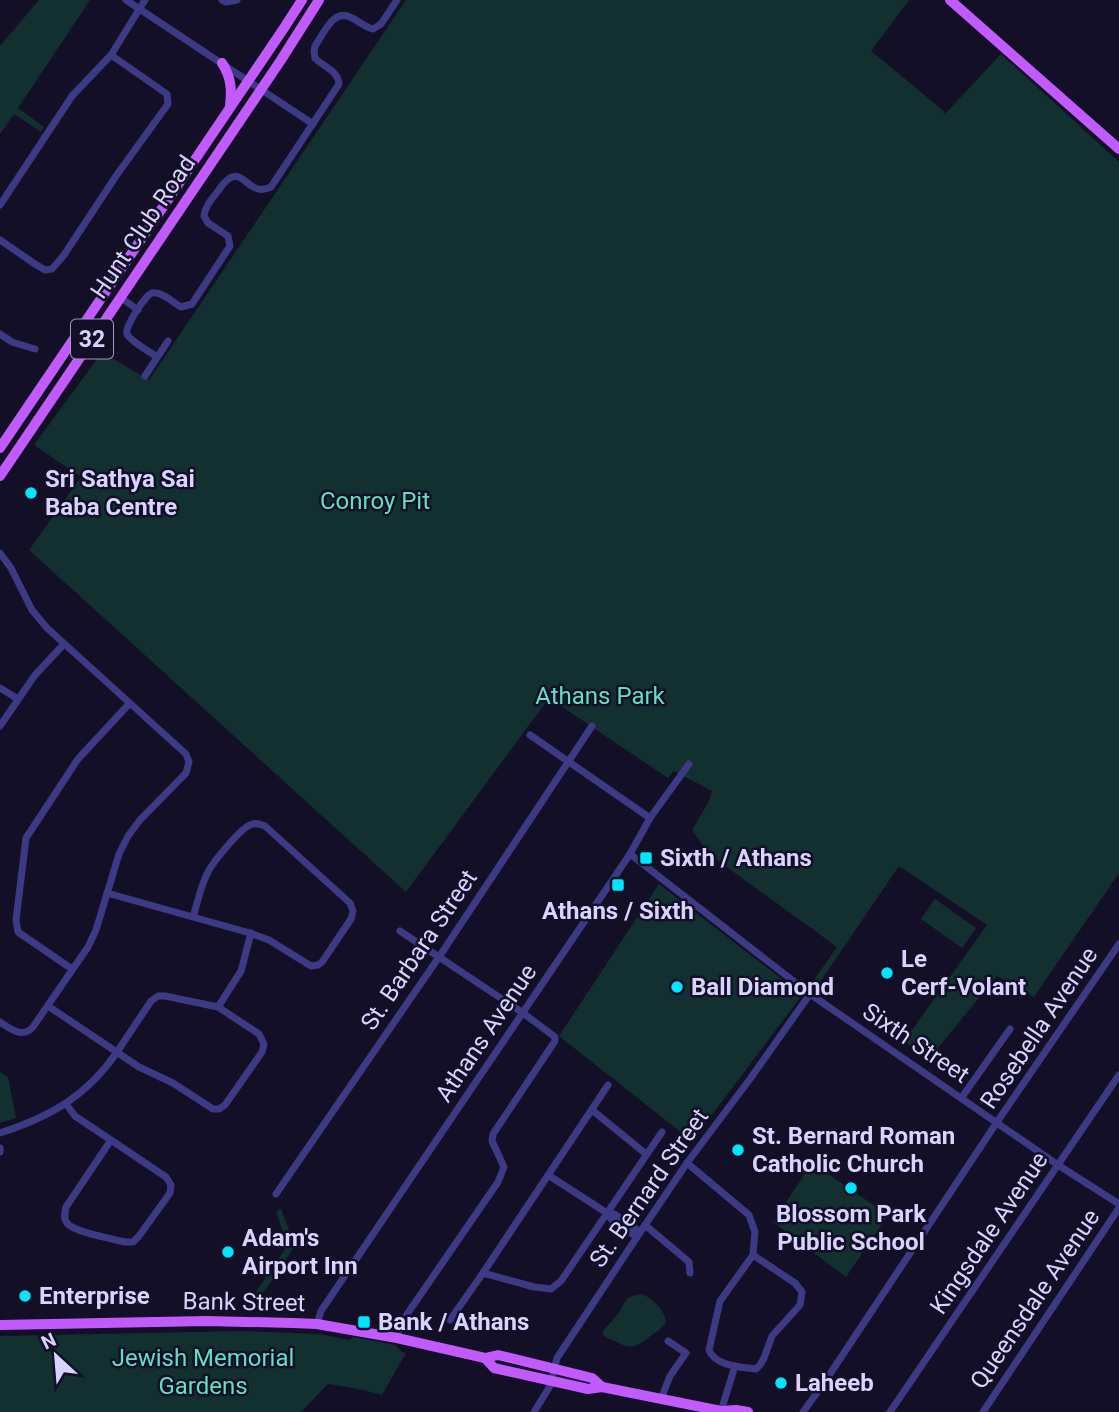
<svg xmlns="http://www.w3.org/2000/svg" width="1119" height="1412" viewBox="0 0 1119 1412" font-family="Roboto,sans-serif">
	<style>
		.green { fill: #12302f }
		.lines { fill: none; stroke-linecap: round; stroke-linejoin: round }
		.minor { stroke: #3d3a85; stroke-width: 7 }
		.major { stroke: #c25bff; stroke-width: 10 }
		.poi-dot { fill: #00e5ff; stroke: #130f26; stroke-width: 2.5 }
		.labels { text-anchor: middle; stroke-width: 5; stroke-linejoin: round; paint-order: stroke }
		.shield { fill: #130f26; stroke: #9e99be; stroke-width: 2 }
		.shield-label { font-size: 23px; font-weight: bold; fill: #d9d4ff }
		.street-label { font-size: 24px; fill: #d9d4ff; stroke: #130f26 }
		.poi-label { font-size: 24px; font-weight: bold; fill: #d9d4ff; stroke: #130f26; text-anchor: start }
		.park-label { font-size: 24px; fill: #5fe0c0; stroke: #130f26 }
	</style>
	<rect width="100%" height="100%" fill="#130f26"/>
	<g class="green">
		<path d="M39,0H90L18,108L44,127L41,132L14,114L0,134V46Z"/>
		<path d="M406,0H909L871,51L945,112L943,116L1001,54L1119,162V873L1034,997L997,976L928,1060L904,1041L987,925L899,866L816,988L811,984L837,947L709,854L692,830L709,801L712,791L674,771L668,778L549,698L406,892L29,550L81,477L34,445L102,352L149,380Z"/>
		<path d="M659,884L797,991L800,998L692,1141L559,1036Z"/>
		<path d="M935,899L976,928L962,948L921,919Z"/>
		<path d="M0,1072L8,1077L16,1118L0,1123Z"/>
		<path d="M812,1163L888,1215L846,1277L773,1222Z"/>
		<path d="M281,1209L295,1246L255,1305L246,1306L288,1245L276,1212Z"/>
		<path d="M643,1294C654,1301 664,1308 666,1322C661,1330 655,1332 648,1338C627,1354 626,1344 605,1337L602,1332C607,1326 613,1320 618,1314C627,1300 624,1296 643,1294Z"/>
		<path d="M242,1331L319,1334L349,1340L354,1337L395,1345L402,1352L406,1353L382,1395L354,1388L328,1384L301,1412H0V1336Z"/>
	</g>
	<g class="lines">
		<g class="minor">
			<path d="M126,0L313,124"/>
			<path d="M222,0L226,2L237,0"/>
			<path d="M0,205L72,96L111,55L145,0"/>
			<path d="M0,240L35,264L45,270L52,269L64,255L116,176L168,104L167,94L111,55"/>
			<path d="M120,297L138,310"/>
			<path d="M0,334L12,342L35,349"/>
			<path d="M157,357C150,352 130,341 127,334C124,328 145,295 152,293C161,291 174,303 181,307L192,304L230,246L228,236L208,223L204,216C205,206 212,199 218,191C243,154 244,200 271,187L339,84C338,70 323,67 315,58L314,51L315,46C324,33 334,7 352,18C360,22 365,27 373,29L381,24L397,0"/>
			<path d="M145,376L168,341"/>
			<path d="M0,553L11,568L32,610L47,628L186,754L189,762L186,773L140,820L128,836L119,854L96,930L88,947L33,1027C22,1039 11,1029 0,1022"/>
			<path d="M0,688L18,699"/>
			<path d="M0,726L35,675L64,644"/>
			<path d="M530,735L650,818"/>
			<path d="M630,854L810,994L1058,1165L1119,1204"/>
			<path d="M107,893L250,933L269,940L311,966L318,965L322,962L351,919L353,911L350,903L265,826C260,824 255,822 250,825C240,829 215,860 209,870C201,884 198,901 193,917"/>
			<path d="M72,969L18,932L16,920L26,838L78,759L129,704"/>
			<path d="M218,1007L241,971L251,933"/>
			<path d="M962,1097L1010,1029"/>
			<path d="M66,1104L75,1116L166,1177L171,1185L170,1193L139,1236L133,1242H125C113,1239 73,1232 67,1223C63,1218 65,1212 66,1207L111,1140"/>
			<path d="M592,1110L646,1154"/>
			<path d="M0,1133C50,1117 87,1096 117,1052L151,1001L158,996H165L218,1007L259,1034L264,1044L262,1052L225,1105L219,1109H213L173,1083L139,1067L48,1006"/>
			<path d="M0,1148V1152"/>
			<path d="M687,1163L749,1215L755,1232L753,1255L720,1301L709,1350C715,1366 741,1367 756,1369L760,1365L764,1358L772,1336L800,1305L802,1292L795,1283L753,1255"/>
			<path d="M548,1175L607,1213"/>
			<path d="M276,1194L439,957L592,726"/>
			<path d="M645,1225L689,1262L690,1273"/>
			<path d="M637,1237L611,1219L607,1213L614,1214L640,1232"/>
			<path d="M483,1273L534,1287L551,1289L561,1281L662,1132"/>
			<path d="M450,1320L483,1273L608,1085"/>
			<path d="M317,1324L321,1311L630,854L650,818L689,764"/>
			<path d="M397,1338L401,1323L498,1182L504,1167L492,1141L493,1134L555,1041V1037L523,1013L400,931"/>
			<path d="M661,1399L670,1376L686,1353L668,1341"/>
			<path d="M721,1411L735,1366"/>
			<path d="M534,1412L550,1386L557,1358L637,1237L687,1163L750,1079L810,994"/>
			<path d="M803,1412L824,1383L997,1122L1119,944"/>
			<path d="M890,1412L1119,1075"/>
			<path d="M983,1412L1119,1208"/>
		</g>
		<g class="major">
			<path d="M950,0L1119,149"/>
			<path d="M222,63C231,77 232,89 230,106"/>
			<path d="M0,448L284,28L302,0"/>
			<path d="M0,476L281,60L319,0"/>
			<path d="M0,1325L207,1321L293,1323L317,1324L397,1338L485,1358L498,1355L592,1378L602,1387"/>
			<path d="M485,1358L494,1368L588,1389L602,1387L721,1411L736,1410L748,1412"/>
		</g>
	</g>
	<g class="poi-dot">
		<circle cx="31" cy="493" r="7"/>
		<rect x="639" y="851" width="14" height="14" rx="3.5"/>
		<rect x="611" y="878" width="14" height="14" rx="3.5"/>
		<circle cx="887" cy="973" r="7"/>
		<circle cx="677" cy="987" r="7"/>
		<circle cx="738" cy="1150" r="7"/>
		<circle cx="851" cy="1188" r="7"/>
		<circle cx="228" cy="1252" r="7"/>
		<circle cx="25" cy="1296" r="7"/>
		<rect x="357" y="1315" width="14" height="14" rx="3.5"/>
		<circle cx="781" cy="1383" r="7"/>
	</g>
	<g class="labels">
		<rect class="shield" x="71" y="319.5" width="42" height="39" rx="5"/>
		<g class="shield-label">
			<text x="92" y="347">32</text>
		</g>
		<g class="street-label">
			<text transform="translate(143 227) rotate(-56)" y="8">Hunt Club Road</text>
			<text transform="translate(419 950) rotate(-56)" y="8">St. Barbara Street</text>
			<text transform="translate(1039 1028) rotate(-56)" y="8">Rosebella Avenue</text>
			<text transform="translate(486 1033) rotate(-56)" y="8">Athans Avenue</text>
			<text transform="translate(916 1043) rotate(34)" y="8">Sixth Street</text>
			<text transform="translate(649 1188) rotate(-55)" y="8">St. Bernard Street</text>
			<text transform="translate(989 1233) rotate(-56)" y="8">Kingsdale Avenue</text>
			<text transform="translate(1035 1299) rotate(-56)" y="8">Queensdale Avenue</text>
			<text transform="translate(244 1302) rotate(1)" y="8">Bank Street</text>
		</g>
		<g class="poi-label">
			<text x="45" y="487">Sri Sathya Sai<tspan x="45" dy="28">Baba Centre</tspan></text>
			<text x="660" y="866">Sixth / Athans</text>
			<text x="618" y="919" text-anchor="middle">Athans / Sixth</text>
			<text x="901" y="967">Le<tspan x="901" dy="28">Cerf-Volant</tspan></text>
			<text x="691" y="995">Ball Diamond</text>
			<text x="752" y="1144">St. Bernard Roman<tspan x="752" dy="28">Catholic Church</tspan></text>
			<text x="851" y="1222" text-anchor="middle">Blossom Park<tspan x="851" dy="28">Public School</tspan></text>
			<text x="242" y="1246">Adam's<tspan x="242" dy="28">Airport Inn</tspan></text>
			<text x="39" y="1304">Enterprise</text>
			<text x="378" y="1330">Bank / Athans</text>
			<text x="795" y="1391">Laheeb</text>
		</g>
		<g class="park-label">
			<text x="375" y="509">Conroy Pit</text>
			<text x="600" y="704">Athans Park</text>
			<text x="203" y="1366">Jewish Memorial<tspan x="203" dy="28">Gardens</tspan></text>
		</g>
	</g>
	<g transform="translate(56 1356) rotate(334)" stroke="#130f26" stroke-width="5" paint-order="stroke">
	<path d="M0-5L12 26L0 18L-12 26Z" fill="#d9d4ff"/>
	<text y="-10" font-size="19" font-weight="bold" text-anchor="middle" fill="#d9d4ff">N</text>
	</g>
</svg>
